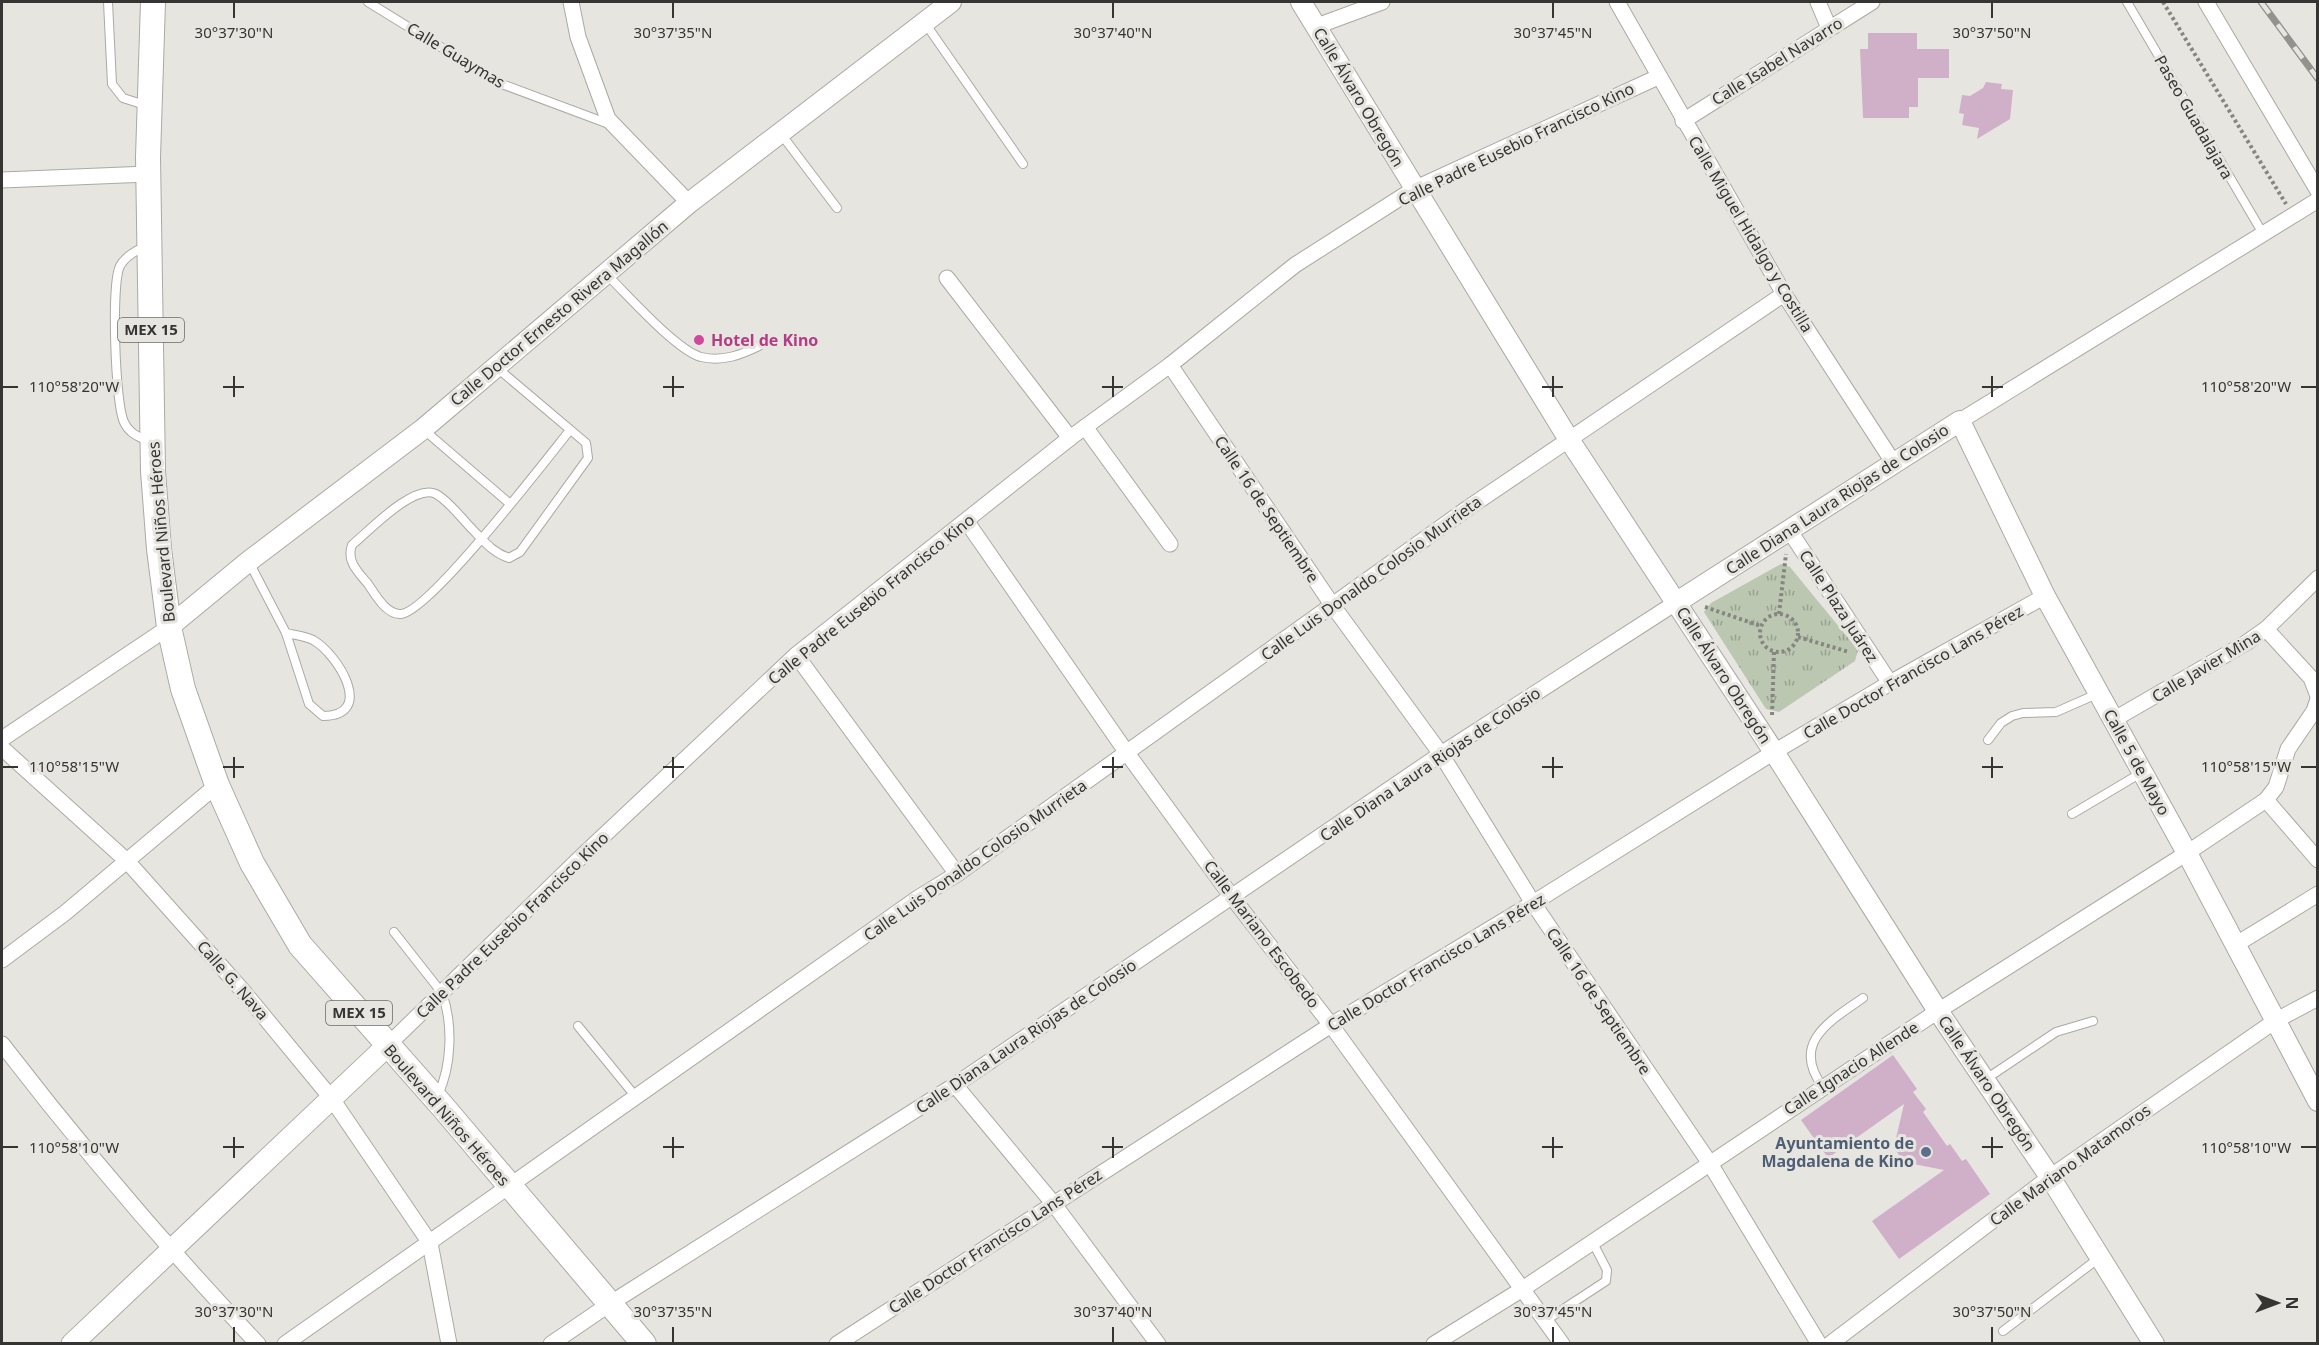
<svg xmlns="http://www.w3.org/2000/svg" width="2319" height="1345" viewBox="0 0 2319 1345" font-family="'Noto Sans',sans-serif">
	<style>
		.park { fill: url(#park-tufts) }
		.building { fill: #d0b0c8 }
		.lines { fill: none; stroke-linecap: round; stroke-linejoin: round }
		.service-casing { stroke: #aba9a4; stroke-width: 10 }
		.minor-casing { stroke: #aba9a4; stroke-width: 17 }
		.tertiary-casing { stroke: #aba9a4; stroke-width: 22 }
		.secondary-casing { stroke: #aba9a4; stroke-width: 23 }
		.primary-casing { stroke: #aba9a4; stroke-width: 26 }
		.path { stroke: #868582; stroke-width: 4; stroke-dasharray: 3 3; stroke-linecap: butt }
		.service { stroke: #fff; stroke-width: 8 }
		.minor { stroke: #fff; stroke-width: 15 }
		.tertiary { stroke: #fff; stroke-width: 20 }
		.secondary { stroke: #fff; stroke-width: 21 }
		.primary { stroke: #fff; stroke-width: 24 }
		.rail-casing { stroke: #93928e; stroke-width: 7 }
		.rail { stroke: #e7e5e0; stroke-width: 4.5; stroke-dasharray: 14; stroke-linecap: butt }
		.ticks { fill: none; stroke: #353533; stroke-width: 2 }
		.hotel-dot { fill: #d1479c; stroke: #e7e5e0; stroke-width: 2 }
		.service-dot { fill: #5c6f8a; stroke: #e7e5e0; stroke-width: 2 }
		.labels { text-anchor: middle; stroke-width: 6; stroke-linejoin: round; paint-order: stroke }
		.shield { fill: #e7e5e0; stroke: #6a6a67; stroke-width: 1.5 }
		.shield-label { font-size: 15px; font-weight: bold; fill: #353533 }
		.street-label { font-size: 16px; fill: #353533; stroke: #e7e5e0 }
		.hotel-label { font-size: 16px; font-weight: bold; fill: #b23c85; stroke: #e7e5e0; text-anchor: start }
		.service-label { font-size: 16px; font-weight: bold; fill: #4e5e75; stroke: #e7e5e0; text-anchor: end }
		.ticks-label { font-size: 15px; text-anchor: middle; fill: #353533; stroke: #e7e5e0; stroke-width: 6; stroke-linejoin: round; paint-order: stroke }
	</style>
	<defs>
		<pattern id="park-tufts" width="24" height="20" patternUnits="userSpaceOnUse" patternTransform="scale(1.5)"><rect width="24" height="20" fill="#bbc7b1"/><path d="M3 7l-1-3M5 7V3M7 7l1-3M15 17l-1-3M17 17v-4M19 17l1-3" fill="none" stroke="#99a291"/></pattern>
	</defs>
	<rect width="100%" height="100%" fill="#e7e5e0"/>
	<path class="park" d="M1781,564L1790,567L1858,650L1855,661L1779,712L1766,709L1704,612L1711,603Z"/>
	<g class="building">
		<path d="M1868,33H1917V49H1949V78H1918V107H1909V118H1863L1860,49H1868Z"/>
		<path d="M1986,82L2002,84L2001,89L2013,90L2010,119L1977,139L1979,128L1962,125L1964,114L1959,113L1962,95L1970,96L1983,88Z"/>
		<path d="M1893,1055L1917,1089L1913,1092L1926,1109L1923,1112L1947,1146L1950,1144L1962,1161L1966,1159L1990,1194L1899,1259L1872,1221L1944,1170L1903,1162L1894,1147L1904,1104L1828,1158L1801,1120Z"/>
	</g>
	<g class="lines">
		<defs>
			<g id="service">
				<path d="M108,2L112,84L123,98L148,106"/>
				<path d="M368,2L499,83L609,124"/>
				<path d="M2127,2L2262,232"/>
				<path d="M925,23L1023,164"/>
				<path d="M781,134L837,208"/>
				<path d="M145,247C136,250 125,257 120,266C111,284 115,403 124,422C129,433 138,437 149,441"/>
				<path d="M607,275C628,295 676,350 701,357C722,362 741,355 759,346"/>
				<path d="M496,367L586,443L588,458L520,552L509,558C492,552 485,542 473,530C462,519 449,501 436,494C414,483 369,531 352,545C346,561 358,572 368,584C375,594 386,615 401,614C429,612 546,460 570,430"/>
				<path d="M424,430L509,503"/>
				<path d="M249,562L286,633L309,704L323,716C376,716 338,654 313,640C305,636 294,635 286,633"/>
				<path d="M1988,740L2001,723L2012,716L2023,713L2056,712L2097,694"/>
				<path d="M2072,814L2141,773"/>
				<path d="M394,932L442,993C453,1023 452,1065 438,1095"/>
				<path d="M578,1026L636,1097"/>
				<path d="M1986,1079L2056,1032L2093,1021"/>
				<path d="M1823,1087C1790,1043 1830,1021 1863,998"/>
				<path d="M1545,1321L1606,1281L1607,1270L1592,1241"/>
				<path d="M2003,1331L2099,1258"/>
			</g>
			<g id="minor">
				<path d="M571,2L578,37L608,119L689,203"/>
				<path d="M1617,2L1784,294L1893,462"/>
				<path d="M1818,2L1829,28"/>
				<path d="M2206,2L2318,191"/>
				<path d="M1317,26L1382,2"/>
				<path d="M1683,121L1872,2"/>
				<path d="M2,180L148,174"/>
				<path d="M947,278L1070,438"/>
				<path d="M1170,365L1333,606L1441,754L1533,903L1709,1162L1819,1344"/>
				<path d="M1960,421L2318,200"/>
				<path d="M1085,427L1170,544"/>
				<path d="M967,522L1127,753L1232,897L1331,1025L1562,1344"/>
				<path d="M1789,530L1890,683"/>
				<path d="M2266,629L2311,678L2318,696"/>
				<path d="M796,655L957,874"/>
				<path d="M2113,720L2246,643L2266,629L2318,578"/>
				<path d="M2,739L169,627"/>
				<path d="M2,748L127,861L243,991L332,1099L430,1243L449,1344"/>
				<path d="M2266,800L2318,860"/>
				<path d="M2235,945L2318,894"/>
				<path d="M2,960L65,913L217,785"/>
				<path d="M2,1044C82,1148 167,1248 258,1344"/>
				<path d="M388,1045L582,856L796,655L1070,438L1170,365L1295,265L1414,189L1658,77"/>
				<path d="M955,1085L1053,1203L1158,1344"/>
				<path d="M285,1344L918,898L957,874L1468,508L1784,294"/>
				<path d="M551,1344L611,1303L955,1085L1441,754L1677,602"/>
				<path d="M837,1344L1331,1025L1533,903L1774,752L1890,683L2045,596"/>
				<path d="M1434,1344L1521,1290L1938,1011L2187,853L2266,800L2276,787L2288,749L2314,711L2318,699"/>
				<path d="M1830,1344L2050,1177L2275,1021L2318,998"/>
			</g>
			<g id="tertiary">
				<path d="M1301,2L1568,438L1774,752L1938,1011L2050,1177L2154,1344"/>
				<path d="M1677,602L1960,421L2045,596L2187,853L2318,1101"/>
				<path d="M169,627L249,561L423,429L689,203L951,2"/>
			</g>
			<path id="secondary" d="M72,1344L388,1045"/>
			<path id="primary" d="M153,2L148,157L153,471L159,549L169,627L183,689L217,785L252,863L300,945L443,1107L644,1344"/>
		</defs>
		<use href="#service" class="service-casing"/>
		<use href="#minor" class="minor-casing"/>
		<use href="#tertiary" class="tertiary-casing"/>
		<use href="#secondary" class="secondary-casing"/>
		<use href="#primary" class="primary-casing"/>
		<g class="path">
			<path d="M2163,2L2286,204"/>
			<path d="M1705,607L1761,626"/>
			<circle cx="1779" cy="633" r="19"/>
			<path d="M1779,614L1786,554"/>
			<path d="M1798,637L1849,652"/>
			<path d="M1772,715L1774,652"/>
		</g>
		<use href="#service" class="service"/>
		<use href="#minor" class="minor"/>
		<use href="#tertiary" class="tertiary"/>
		<use href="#secondary" class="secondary"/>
		<use href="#primary" class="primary"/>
		<defs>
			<path id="rail" d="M2261,2L2318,79"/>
		</defs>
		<use href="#rail" class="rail-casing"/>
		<use href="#rail" class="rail"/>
	</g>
	<path class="ticks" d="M234,3V18M673,3V18M1113,3V18M1553,3V18M1992,3V18M234,376V397M673,376V397M1113,376V397M1553,376V397M1992,376V397M3,387H18M223,387H244M663,387H684M1102,387H1123M1542,387H1563M1982,387H2003M2301,387H2316M234,757V778M673,757V778M1113,757V778M1553,757V778M1992,757V778M3,767H18M223,767H244M663,767H684M1102,767H1123M1542,767H1563M1982,767H2003M2301,767H2316M234,1137V1158M673,1137V1158M1113,1137V1158M1553,1137V1158M1992,1137V1158M3,1147H18M223,1147H244M663,1147H684M1102,1147H1123M1542,1147H1563M1982,1147H2003M2301,1147H2316M234,1327V1342M673,1327V1342M1113,1327V1342M1553,1327V1342M1992,1327V1342"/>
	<circle class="hotel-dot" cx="699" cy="340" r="6"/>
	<circle class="service-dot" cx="1926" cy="1152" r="6"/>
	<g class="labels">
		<g class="shield">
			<rect x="118" y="318" width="66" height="24" rx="4.5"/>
			<rect x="326" y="1001" width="66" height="24" rx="4.5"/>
		</g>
		<g class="shield-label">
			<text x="151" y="335">MEX 15</text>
			<text x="359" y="1018">MEX 15</text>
		</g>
		<g class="street-label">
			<text transform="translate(456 55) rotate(31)" y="6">Calle Guaymas</text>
			<text transform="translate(1777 61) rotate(-32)" y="6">Calle Isabel Navarro</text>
			<text transform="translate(1359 97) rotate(59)" y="6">Calle Álvaro Obregón</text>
			<text transform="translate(2194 117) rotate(60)" y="6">Paseo Guadalajara</text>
			<text transform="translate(1516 144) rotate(-26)" y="6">Calle Padre Eusebio Francisco Kino</text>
			<text transform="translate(1751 234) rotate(59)" y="6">Calle Miguel Hidalgo y Costilla</text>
			<text transform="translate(559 313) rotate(-40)" y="6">Calle Doctor Ernesto Rivera Magallón</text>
			<text transform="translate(1837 499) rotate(-33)" y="6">Calle Diana Laura Riojas de Colosio</text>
			<text transform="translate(1267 509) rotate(56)" y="6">Calle 16 de Septiembre</text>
			<text transform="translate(161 532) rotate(-95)" y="6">Boulevard Niños Héroes</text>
			<text transform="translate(1371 578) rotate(-36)" y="6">Calle Luis Donaldo Colosio Murrieta</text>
			<text transform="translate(871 599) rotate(-39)" y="6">Calle Padre Eusebio Francisco Kino</text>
			<text transform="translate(1839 606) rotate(57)" y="6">Calle Plaza Juárez</text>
			<text transform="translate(2206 666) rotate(-31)" y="6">Calle Javier Mina</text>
			<text transform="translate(1913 672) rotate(-30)" y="6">Calle Doctor Francisco Lans Pérez</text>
			<text transform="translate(1724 675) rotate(57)" y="6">Calle Álvaro Obregón</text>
			<text transform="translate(2137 762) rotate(61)" y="6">Calle 5 de Mayo</text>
			<text transform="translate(1430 764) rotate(-34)" y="6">Calle Diana Laura Riojas de Colosio</text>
			<text transform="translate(975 860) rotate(-35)" y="6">Calle Luis Donaldo Colosio Murrieta</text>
			<text transform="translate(512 925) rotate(-44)" y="6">Calle Padre Eusebio Francisco Kino</text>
			<text transform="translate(1262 934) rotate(53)" y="6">Calle Mariano Escobedo</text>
			<text transform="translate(1436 962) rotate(-31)" y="6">Calle Doctor Francisco Lans Pérez</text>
			<text transform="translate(233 980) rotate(49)" y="6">Calle G. Nava</text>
			<text transform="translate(1599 1001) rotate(56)" y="6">Calle 16 de Septiembre</text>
			<text transform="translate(1026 1036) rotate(-34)" y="6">Calle Diana Laura Riojas de Colosio</text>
			<text transform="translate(1851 1068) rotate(-33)" y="6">Calle Ignacio Allende</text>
			<text transform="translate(1987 1083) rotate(56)" y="6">Calle Álvaro Obregón</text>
			<text transform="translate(447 1115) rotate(49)" y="6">Boulevard Niños Héroes</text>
			<text transform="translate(2070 1165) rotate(-36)" y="6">Calle Mariano Matamoros</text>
			<text transform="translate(995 1241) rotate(-33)" y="6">Calle Doctor Francisco Lans Pérez</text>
		</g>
		<g class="hotel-label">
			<text x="711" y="346">Hotel de Kino</text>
		</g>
		<g class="service-label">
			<text x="1914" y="1149">Ayuntamiento de<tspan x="1914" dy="18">Magdalena de Kino</tspan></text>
		</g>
	</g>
	<g class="ticks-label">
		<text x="234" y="38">30°37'30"N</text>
		<text x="673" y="38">30°37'35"N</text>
		<text x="1113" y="38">30°37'40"N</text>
		<text x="1553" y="38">30°37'45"N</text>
		<text x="1992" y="38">30°37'50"N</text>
		<text x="2246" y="392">110°58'20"W</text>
		<text x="74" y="392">110°58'20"W</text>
		<text x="2246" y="772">110°58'15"W</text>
		<text x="74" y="772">110°58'15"W</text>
		<text x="2246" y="1153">110°58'10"W</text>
		<text x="74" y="1153">110°58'10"W</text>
		<text x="234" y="1317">30°37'30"N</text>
		<text x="673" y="1317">30°37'35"N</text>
		<text x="1113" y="1317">30°37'40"N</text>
		<text x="1553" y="1317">30°37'45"N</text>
		<text x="1992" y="1317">30°37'50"N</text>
	</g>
	<rect width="2319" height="1345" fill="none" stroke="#353533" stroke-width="6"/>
	<g transform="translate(2277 1303) rotate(90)" stroke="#e7e5e0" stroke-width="4.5" paint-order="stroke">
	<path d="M0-4.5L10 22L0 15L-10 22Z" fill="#353533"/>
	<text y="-9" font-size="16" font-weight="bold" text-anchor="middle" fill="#353533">N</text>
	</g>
</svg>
